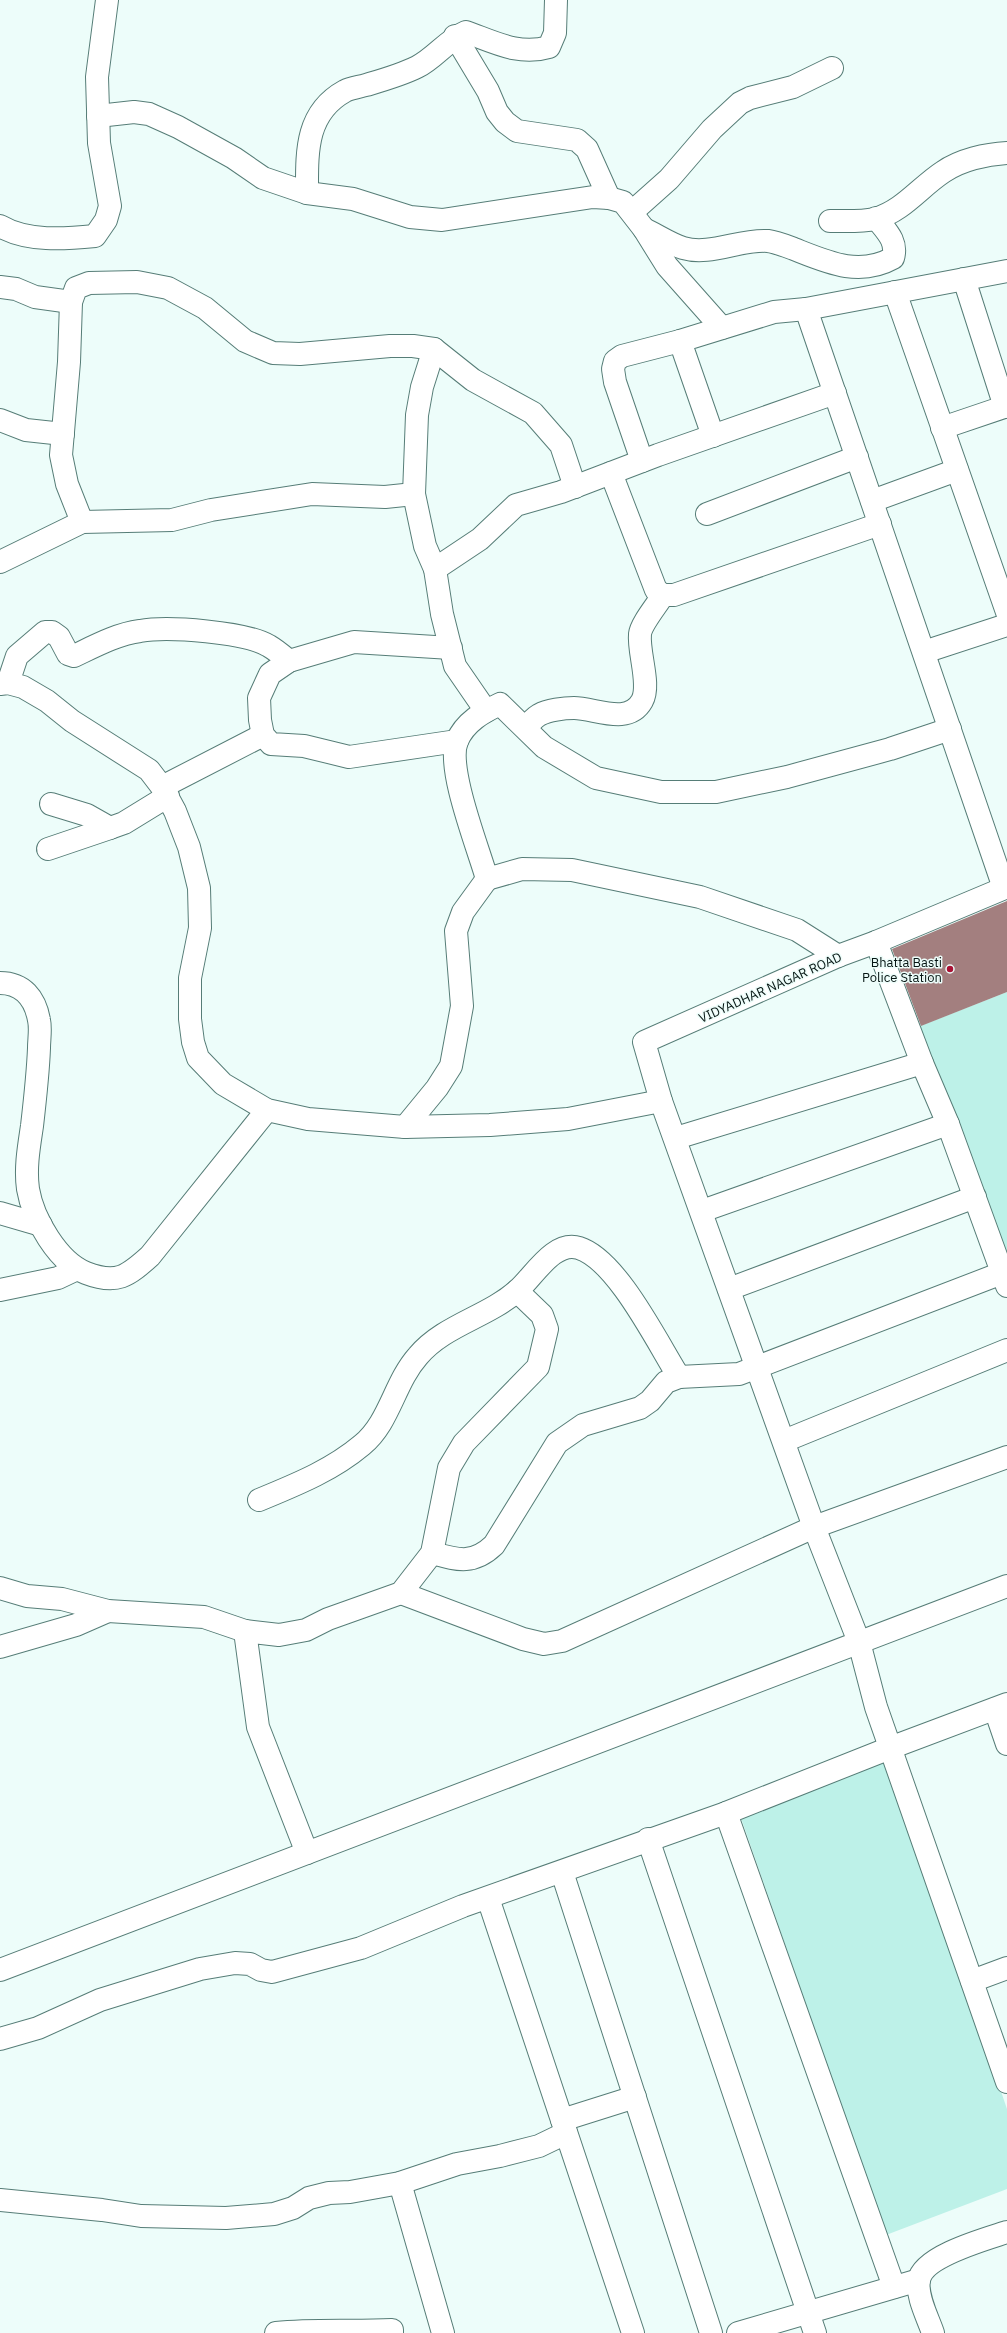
<svg xmlns="http://www.w3.org/2000/svg" width="1007" height="2333" viewBox="0 0 1007 2333" font-family="'IBM Plex Sans',sans-serif">
	<style>
		.green { fill: #bdf1e8 }
		.building { fill: #a37f7f }
		.lines { fill: none; stroke-linecap: round; stroke-linejoin: round }
		.minor-casing { stroke: #567d77; stroke-width: 24 }
		.minor { stroke: #fff; stroke-width: 22 }
		.poi-dot { fill: #a91134; stroke: #edfdfa; stroke-width: 1.5 }
		.labels { text-anchor: middle; stroke-width: 3; stroke-linejoin: round; paint-order: stroke }
		.poi-label { font-size: 13px; fill: #061513; stroke: #edfdfa; text-anchor: end }
		.street-label { font-size: 13px; fill: #061513; stroke: #edfdfa }
	</style>
	<rect width="100%" height="100%" fill="#edfdfa"/>
	<g class="green">
		<path d="M1007,992V1270L915,1028Z"/>
		<path d="M887,1755L1007,2109V2189L886,2235L740,1815Z"/>
	</g>
	<path class="building" d="M1007,901V992L921,1026L892,949Z"/>
	<g class="lines">
		<defs>
			<g id="minor">
				<path d="M455,36L488,91L497,112L505,122L517,131L577,140L587,149L609,198"/>
				<path d="M98,116L134,112L149,114L178,127L234,158L263,178L307,193L353,199L410,217L442,220L593,197L609,198L623,202L644,229L667,266L722,328"/>
				<path d="M307,193C307,153 305,113 345,91C351,88 359,87 366,85C383,80 401,75 417,67C435,58 447,40 466,32C494,42 519,56 549,47L555,33L556,0"/>
				<path d="M632,212L669,179L712,129L740,103L750,98L793,87L832,68"/>
				<path d="M830,221C845,221 861,222 875,219C903,211 920,187 943,172C960,160 986,154 1007,153"/>
				<path d="M0,226C27,242 65,239 95,236L106,220L110,206L99,143L97,77L107,0"/>
				<path d="M644,229C657,235 670,244 683,248C710,256 740,239 768,241C776,242 786,246 794,249C827,262 859,277 893,258C898,241 886,231 876,218"/>
				<path d="M964,279L1005,407"/>
				<path d="M0,287L16,289L35,297L71,302"/>
				<path d="M895,292L1007,612"/>
				<path d="M806,309L1004,888"/>
				<path d="M434,349L422,387L417,415L414,494L425,546L435,569L442,614L455,666L486,711"/>
				<path d="M0,420L26,430L63,434"/>
				<path d="M942,428L1007,406"/>
				<path d="M713,436L680,341L774,312L806,309L1007,271"/>
				<path d="M642,461L615,382L613,369L615,361L622,356L680,341"/>
				<path d="M611,473L656,590L663,595H674L880,524"/>
				<path d="M872,501L957,470"/>
				<path d="M707,514L857,457"/>
				<path d="M82,522L67,484L61,455L69,362L71,302L76,288L89,283L137,282L168,288L205,308L245,341L273,353L300,354L390,346H413L434,349L473,380L533,413L561,445L575,487"/>
				<path d="M0,562L82,522L172,520L211,510L312,494L385,497L414,494"/>
				<path d="M435,569L480,539L516,505L561,492L658,455L835,393"/>
				<path d="M451,648L354,642L289,661L270,674L259,698L260,720L263,735L271,744L304,746L349,757L457,741"/>
				<path d="M924,652L1007,625"/>
				<path d="M8,683L17,656L45,632H52L59,637L68,654L74,656C95,646 117,634 140,631C168,626 246,632 269,646C276,650 283,656 289,661"/>
				<path d="M0,684L8,683L23,687L47,701L72,721L149,770L162,787L175,811L189,847L199,888L200,928L190,978V1019L193,1042L198,1058L223,1084L267,1110L308,1119L405,1127L490,1125L568,1119L661,1101"/>
				<path d="M526,728C529,724 534,718 539,715C548,710 564,708 574,708C595,708 628,726 642,701C651,685 638,653 640,634C641,624 657,605 663,595"/>
				<path d="M162,787L263,735"/>
				<path d="M51,804L87,815L110,828L124,823L168,796"/>
				<path d="M48,849L110,828"/>
				<path d="M1007,887L876,942L838,956L644,1042L661,1101L814,1527L859,1642L876,1707L1007,2082"/>
				<path d="M876,942L922,1063L948,1124L1007,1286"/>
				<path d="M838,956L797,930L700,897L572,870L522,869L487,879C479,850 446,768 457,741C465,722 483,712 500,704L544,747L596,778L661,792H716L787,777L890,749L950,729"/>
				<path d="M0,983C23,983 35,998 39,1020C41,1029 39,1039 39,1048C38,1074 35,1100 32,1126C29,1146 25,1168 28,1189C33,1219 58,1262 86,1273C117,1285 128,1276 150,1256L267,1110"/>
				<path d="M405,1127L437,1088L451,1066L462,1006L456,931L463,912L487,879"/>
				<path d="M676,1138L922,1063"/>
				<path d="M702,1211L948,1124"/>
				<path d="M0,1213L41,1225"/>
				<path d="M729,1289L975,1197"/>
				<path d="M0,1290L58,1278L77,1269"/>
				<path d="M784,1441L1007,1350"/>
				<path d="M259,1500C295,1485 331,1471 362,1445C390,1422 394,1383 418,1356C444,1325 488,1317 518,1290C534,1276 554,1240 579,1248C617,1260 657,1342 679,1377"/>
				<path d="M432,1553C458,1560 473,1565 494,1545L557,1443L583,1425L640,1408L650,1401L666,1382L679,1377L739,1374L1002,1273"/>
				<path d="M0,1588L27,1596L62,1599L108,1611L204,1617L245,1631"/>
				<path d="M401,1593L523,1639L544,1644L562,1641L814,1527L1007,1457"/>
				<path d="M0,1647L76,1625L108,1611"/>
				<path d="M995,1709L1007,1744"/>
				<path d="M726,1813L894,2287"/>
				<path d="M648,1839L815,2333"/>
				<path d="M307,1853L258,1727L245,1631L279,1635L306,1630L328,1619L401,1593L432,1553L449,1468L464,1443L538,1367L547,1329L542,1315L517,1291"/>
				<path d="M562,1872L711,2333"/>
				<path d="M488,1898L633,2333"/>
				<path d="M0,1970L1007,1586"/>
				<path d="M972,1981L1007,1968"/>
				<path d="M0,2039L38,2028L100,2000L200,1969L235,1963L250,1964L261,1970L272,1972L361,1948L463,1906L726,1813L890,1748L1007,1704"/>
				<path d="M562,2120L635,2097"/>
				<path d="M400,2183L443,2333"/>
				<path d="M0,2200L102,2210L141,2216L226,2218L274,2214L293,2208L309,2198L329,2193L350,2192L400,2183L457,2164L500,2156L539,2146L566,2133"/>
				<path d="M276,2333C315,2329 353,2332 392,2330V2333"/>
				<path d="M738,2333L919,2280"/>
				<path d="M933,2333C928,2318 916,2296 919,2280C923,2256 986,2239 1007,2232"/>
			</g>
		</defs>
		<use href="#minor" class="minor-casing"/>
		<use href="#minor" class="minor"/>
	</g>
	<circle class="poi-dot" cx="950" cy="969" r="4"/>
	<g class="labels">
		<g class="poi-label">
			<text x="942" y="967">Bhatta Basti<tspan x="942" dy="15">Police Station</tspan></text>
		</g>
		<g class="street-label">
			<text transform="translate(770 987) rotate(-24)" y="5">VIDYADHAR NAGAR ROAD</text>
		</g>
	</g>
</svg>
